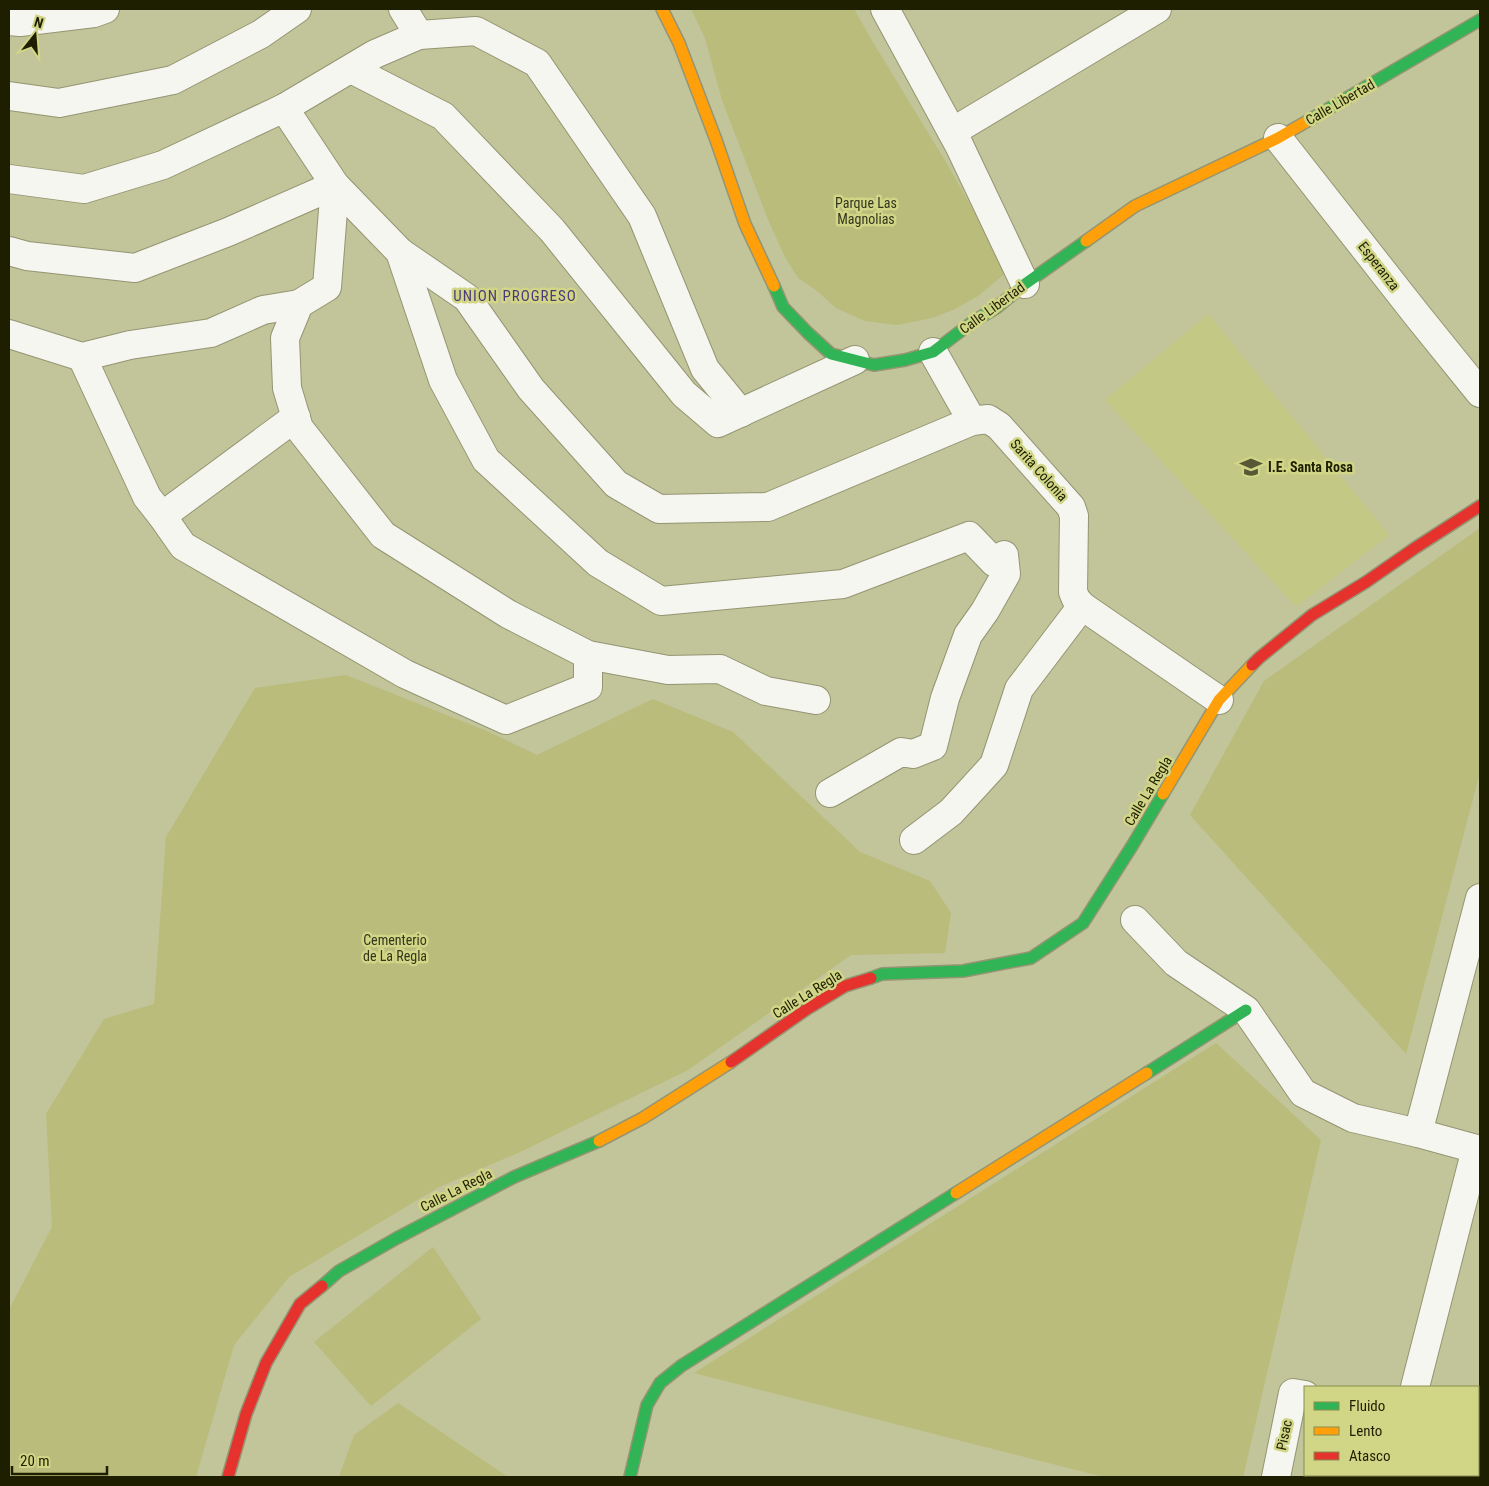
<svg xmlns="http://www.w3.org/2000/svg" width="1489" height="1486" viewBox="0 0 1489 1486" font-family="'Roboto Condensed',sans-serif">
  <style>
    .built { fill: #c4c885 }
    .green { fill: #b9bc7a }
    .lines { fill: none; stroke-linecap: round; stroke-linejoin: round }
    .street-casing { stroke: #949573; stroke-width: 30 }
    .fast-casing { stroke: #949573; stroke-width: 14 }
    .slow-casing { stroke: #949573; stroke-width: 14 }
    .jam-casing { stroke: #949573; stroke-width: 14 }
    .street { stroke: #f6f6f0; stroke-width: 28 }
    .fast { stroke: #30b455; stroke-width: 11 }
    .slow { stroke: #ff9f0a; stroke-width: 11 }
    .jam { stroke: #e5322d; stroke-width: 11 }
    .labels { text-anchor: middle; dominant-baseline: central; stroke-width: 5; stroke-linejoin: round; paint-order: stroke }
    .street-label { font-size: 14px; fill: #1e1f00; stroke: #d1d687 }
    .park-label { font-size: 14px; fill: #33351d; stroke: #d1d687 }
    .poi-label { font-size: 14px; font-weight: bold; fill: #1e1f00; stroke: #d1d687; text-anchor: start }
    .neighbourhood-label { font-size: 15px; letter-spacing: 1px; fill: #4a3c79; stroke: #d1d687 }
  </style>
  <rect width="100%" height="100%" fill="#c2c499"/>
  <path class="built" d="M1208 314 1389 535 1296 607 1105 400Z"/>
  <g class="green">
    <path d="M691 9H854L874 44 944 159 1008 271 978 296 955 309 932 318 897 325 865 321 836 308 816 290 798 278 785 257 769 222 722 100 705 38Z"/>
    <path d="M1480 528V772L1406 1054 1190 815 1264 681Z"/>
    <path d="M346 675 489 732 537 755 653 699 733 732 860 852 930 881 951 913 945 953 851 955 688 1070 520 1152 439 1187 289 1277 234 1345 196 1477H9V1310L52 1227 46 1114 104 1019 154 1004 166 837 255 688Z"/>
    <path d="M1216 1043 1321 1140 1243 1477H1104L694 1373Z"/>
    <path d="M433 1247 481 1319 371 1406 314 1342Z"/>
    <path d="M398 1403 508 1477H339L354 1435Z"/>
  </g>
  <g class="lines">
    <g class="street-casing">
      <g id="street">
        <path d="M885 9 959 145 1025 284"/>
        <path d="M9 21 20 22 94 13 105 9"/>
        <path d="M419 35 476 31 537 63 642 216 705 369 741 413"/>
        <path d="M351 69 443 116 552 230 684 394 718 423 855 360"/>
        <path d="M9 96 59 103 173 80 261 34 297 9"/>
        <path d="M284 108 335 185 327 287 299 304 285 338 287 388 299 428 383 535 508 614 588 655 668 670 720 669 766 691 816 700"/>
        <path d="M952 132 1157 9"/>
        <path d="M1278 138 1417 315 1480 393"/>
        <path d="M9 179 84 189 163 165 284 108 375 54 419 35 403 9"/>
        <path d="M9 251 27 256 135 268 228 232 335 185 400 252 443 380 486 460 598 563 661 601 843 584 969 536 994 562 1004 555 1006 574 985 611 968 635 945 698 933 746 913 754 901 752 830 793"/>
        <path d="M400 252 467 298 531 389 616 484 659 509 768 507 972 421"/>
        <path d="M9 334 82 357 130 345 211 333 263 310 299 304"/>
        <path d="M933 352 972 421 988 419 999 426 1071 507 1074 516 1073 592 1076 599 1082 606 1219 700"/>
        <path d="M82 357 147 497 162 516 183 546 405 674 506 720 588 687V655"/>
        <path d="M162 516 296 417"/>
        <path d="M914 840 951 812 994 765 1019 689 1082 606"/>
        <path d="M1135 920 1176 963 1246 1010 1303 1093 1353 1118 1418 1133 1480 1150"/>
        <path d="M1418 1133 1480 898"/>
        <path d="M1415 1387 1476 1149"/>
        <path d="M1478 1433H1480"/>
        <path d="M1276 1477 1293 1393 1305 1395"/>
      </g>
    </g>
    <g class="fast-casing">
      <g id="fast">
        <path d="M1311 119 1480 20"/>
        <path d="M774 286 783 307 808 333 831 354 874 365 905 360 933 352 974 321 996 308 1025 284 1086 241"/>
        <path d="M871 978 882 974 963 971 1031 958 1083 923 1132 846 1163 794"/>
        <path d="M1147 1073 1246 1010"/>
        <path d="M322 1286 339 1271 397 1238 514 1177 599 1141"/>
        <path d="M630 1477 647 1405 660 1383 681 1366 956 1193"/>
      </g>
    </g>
    <g class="slow-casing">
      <g id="slow">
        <path d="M662 9 679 43 716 140 745 224 774 286"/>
        <path d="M1086 241 1135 206 1278 138 1311 119"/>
        <path d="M1163 794 1219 700 1252 665"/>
        <path d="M599 1141 643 1118 731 1062"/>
        <path d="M956 1193 1147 1073"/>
      </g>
    </g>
    <g class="jam-casing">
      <g id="jam">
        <path d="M1252 665 1259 658 1312 615 1366 582 1415 548 1480 506"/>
        <path d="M731 1062 807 1009 845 986 871 978"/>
        <path d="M228 1477 246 1414 266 1363 300 1304 322 1286"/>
      </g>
    </g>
    <use href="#street" class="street"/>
    <use href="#fast" class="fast"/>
    <use href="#slow" class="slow"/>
    <use href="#jam" class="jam"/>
  </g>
  <defs>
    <g id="school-bare" transform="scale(1.725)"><path d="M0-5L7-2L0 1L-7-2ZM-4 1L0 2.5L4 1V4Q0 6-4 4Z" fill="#575936" stroke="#d1d687" stroke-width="2.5" paint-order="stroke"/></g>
  </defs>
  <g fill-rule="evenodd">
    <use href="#school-bare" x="1251" y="467"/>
  </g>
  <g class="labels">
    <g class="street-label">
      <text transform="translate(1340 102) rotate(-30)">Calle Libertad</text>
      <text transform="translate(1379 266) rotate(52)">Esperanza</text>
      <text transform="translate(992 308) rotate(-36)">Calle Libertad</text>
      <text transform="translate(1039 470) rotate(48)">Sarita Colonia</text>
      <text transform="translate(1148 791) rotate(-59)">Calle La Regla</text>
      <text transform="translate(807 994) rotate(-32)">Calle La Regla</text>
      <text transform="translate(456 1190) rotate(-27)">Calle La Regla</text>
      <text transform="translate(1284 1435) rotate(-78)">Pisac</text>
    </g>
    <g class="park-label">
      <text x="866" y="203">Parque Las<tspan x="866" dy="16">Magnolias</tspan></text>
      <text x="395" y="940">Cementerio<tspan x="395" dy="16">de La Regla</tspan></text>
    </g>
    <g class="poi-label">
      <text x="1268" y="467">I.E. Santa Rosa</text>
    </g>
    <g class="neighbourhood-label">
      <text x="515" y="296">UNION PROGRESO</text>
    </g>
  </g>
  <rect width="1489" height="1486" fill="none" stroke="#1e1f00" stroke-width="20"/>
  <rect x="1304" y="1386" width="175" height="90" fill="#d1d687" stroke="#898d51"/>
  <rect x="1314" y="1402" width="25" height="8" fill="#30b455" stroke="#898d51"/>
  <text x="1349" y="1411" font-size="15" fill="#1e1f00">Fluido</text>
  <rect x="1314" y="1427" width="25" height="8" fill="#ff9f0a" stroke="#898d51"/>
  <text x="1349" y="1436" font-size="15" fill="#1e1f00">Lento</text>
  <rect x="1314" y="1452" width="25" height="8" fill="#e5322d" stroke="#898d51"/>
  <text x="1349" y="1461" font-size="15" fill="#1e1f00">Atasco</text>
  <g transform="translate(35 35) rotate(17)" stroke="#d1d687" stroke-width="4" paint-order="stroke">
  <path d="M0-4L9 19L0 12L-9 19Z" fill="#1e1f00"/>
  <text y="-8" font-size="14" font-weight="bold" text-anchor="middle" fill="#1e1f00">N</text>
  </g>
  <path d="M12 1466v8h95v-8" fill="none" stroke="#1e1f00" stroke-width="2.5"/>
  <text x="20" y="1466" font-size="15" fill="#1e1f00" stroke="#d1d687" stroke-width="4" paint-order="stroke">20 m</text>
</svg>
